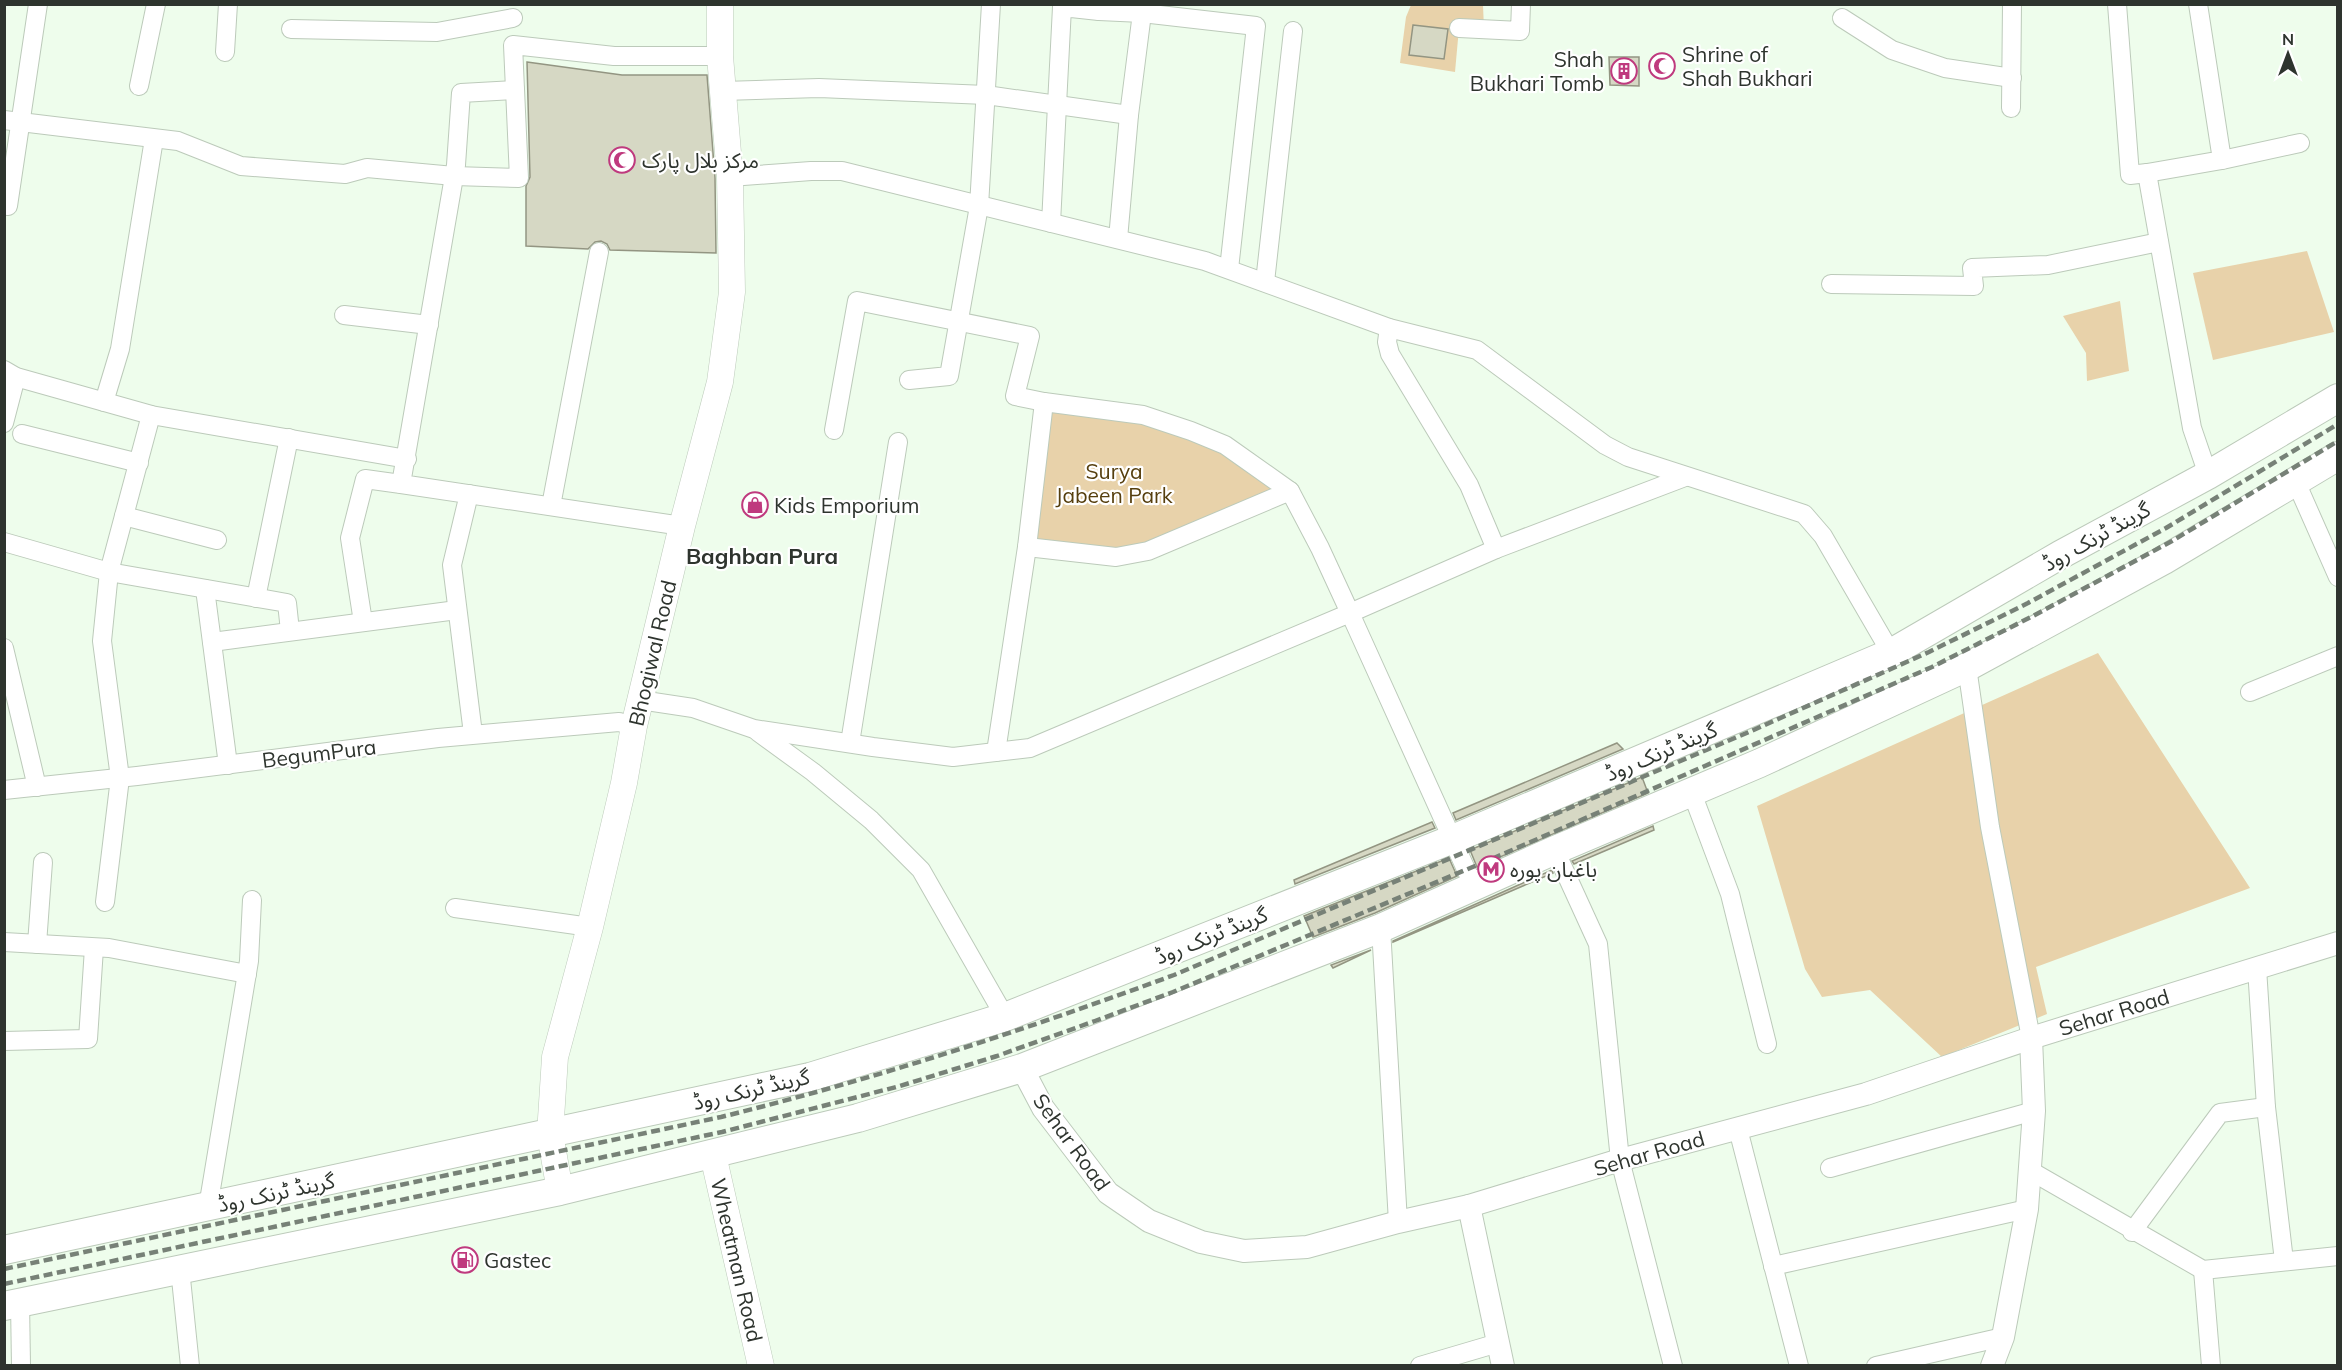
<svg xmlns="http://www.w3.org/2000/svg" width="2342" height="1370" viewBox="0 0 2342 1370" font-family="Mulish,'Noto Sans Arabic',sans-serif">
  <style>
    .green { fill: #e8d2aa }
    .building { fill: #d6d8c4; stroke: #939582; stroke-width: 1.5 }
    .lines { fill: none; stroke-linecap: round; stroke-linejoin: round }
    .minor-casing { stroke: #bccaba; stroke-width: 20 }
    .tertiary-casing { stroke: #bccaba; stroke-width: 24 }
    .secondary-casing { stroke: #bccaba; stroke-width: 27 }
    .primary-casing { stroke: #bccaba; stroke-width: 30 }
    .minor { stroke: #fff; stroke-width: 18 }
    .tertiary { stroke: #fff; stroke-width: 22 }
    .secondary { stroke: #fff; stroke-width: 26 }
    .primary { stroke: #fff; stroke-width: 28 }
    .rail { stroke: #778177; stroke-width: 4.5; stroke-dasharray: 9 4.5; stroke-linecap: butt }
    .labels { text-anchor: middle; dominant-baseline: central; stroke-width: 4.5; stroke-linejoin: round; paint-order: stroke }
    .poi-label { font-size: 21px; fill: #2e342e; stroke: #fff; text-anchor: start }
    .park-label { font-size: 21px; fill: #563f0e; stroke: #fff }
    .street-label { font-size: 21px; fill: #2e342e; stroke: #fff }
    .neighbourhood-label { font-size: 22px; font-weight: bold; fill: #2e342e; stroke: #fff }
  </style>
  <rect width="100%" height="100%" fill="#eefdec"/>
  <g class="green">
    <path d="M1411 5H1483L1484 29 1459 28 1455 72 1400 63 1406 17Z"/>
    <path d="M2307 251 2334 332 2213 360 2193 273Z"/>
    <path d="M2120 301 2129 371 2087 381 2086 353 2063 316Z"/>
    <path d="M1044 402 1191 431 1290 491 1148 551 1027 547Z"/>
    <path d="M2098 653 2250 888 2036 967 2047 1014 1942 1057 1870 990 1822 997 1805 969 1757 806Z"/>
  </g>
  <g class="building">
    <path d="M1413 25 1448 29 1444 59 1409 55Z"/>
    <path d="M1609 57H1639V86L1610 85Z"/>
    <path d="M527 62 622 75H707L715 178 716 253 610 250 607 244 601 241 595 242 588 249 526 246V186L530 177Z"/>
    <path d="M1617 743 1623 749 1456 820 1453 813Z"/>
    <path d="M1642 777 1648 793 1477 867 1470 850Z"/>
    <path d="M1432 822 1435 828 1295 884 1294 880Z"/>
    <path d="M1653 826 1654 830 1574 864 1572 861Z"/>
    <path d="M1449 858 1457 876 1375 913 1313 937 1304 916Z"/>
    <path d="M1552 870 1553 873 1393 942V941Z"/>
    <path d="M1371 950 1333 968 1331 965Z"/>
  </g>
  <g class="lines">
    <g class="minor-casing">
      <g id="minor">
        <path d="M2117 4 2130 175 2147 173 2192 428 2208 475"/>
        <path d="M1099 11 1142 13 1256 26 1229 269"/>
        <path d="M1842 18 1892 50 1945 68 2012 78"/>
        <path d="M1459 28 1520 31 1521 4"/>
        <path d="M291 29 437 32 513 18"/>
        <path d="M225 52 228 4"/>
        <path d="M139 86 156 4"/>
        <path d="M515 90 461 93 456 165 401 484 682 526"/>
        <path d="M723 91 819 88 986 95 1129 115"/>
        <path d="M2011 108 2012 4"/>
        <path d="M4 120 178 141 241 166 345 174 367 168 454 176 519 178 513 45 614 56H720"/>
        <path d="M2222 160 2300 143"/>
        <path d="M2147 173 2222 160 2198 4"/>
        <path d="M730 177 811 171H842L1205 261 1389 328 1477 350 1605 445 1628 457 1804 514 1823 536 1891 653"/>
        <path d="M8 206 38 4"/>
        <path d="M1051 223 1062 7 1099 11 1100 4"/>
        <path d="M1118 239 1129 115 1142 13"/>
        <path d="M1265 282 1293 31"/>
        <path d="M1831 284 1974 286 1972 268 2048 265 2159 242"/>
        <path d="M344 315 429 325"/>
        <path d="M1389 328 1387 342 1390 354 1469 485 1496 549"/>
        <path d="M4 370 16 377 151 415 407 459"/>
        <path d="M909 380 949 376 979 206 991 4"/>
        <path d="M104 402 120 349 154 139"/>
        <path d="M4 423 16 377"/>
        <path d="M834 430 857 301 1030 336 1015 396 1044 402"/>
        <path d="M22 434 139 463"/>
        <path d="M2296 482 2338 577"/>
        <path d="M469 494 452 565 473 734"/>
        <path d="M551 506 599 252"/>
        <path d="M124 516 217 540"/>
        <path d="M4 542 109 572 287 603 290 631"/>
        <path d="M1027 547 1116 557 1148 551 1290 491 1320 548 1350 613 1496 549 1685 477"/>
        <path d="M205 589 228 765"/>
        <path d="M256 598 289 438"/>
        <path d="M363 622 350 538 365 479 401 484"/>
        <path d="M212 642 457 610"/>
        <path d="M4 648 37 787"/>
        <path d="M1967 667 1990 827 2031 1038"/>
        <path d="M2250 692 2338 656"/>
        <path d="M640 700 693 708 754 729 873 747 953 757 1030 748 1350 613 1474 887"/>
        <path d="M758 732 813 772 871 820 921 870 1005 1017"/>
        <path d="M850 743 898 442"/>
        <path d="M996 752 1027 547 1044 402 1143 415 1191 431 1225 445 1290 491"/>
        <path d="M4 790 137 776 438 738 619 722 634 726"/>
        <path d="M1692 793 1730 894 1767 1044"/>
        <path d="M1555 850 1598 944 1620 1160 1673 1366"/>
        <path d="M105 902 120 778 102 641 109 572 151 415"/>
        <path d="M455 908 590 927"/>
        <path d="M1381 928 1398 1222"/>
        <path d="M4 942 109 948 247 974"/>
        <path d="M37 944 43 862"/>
        <path d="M2257 968 2266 1107 2284 1261"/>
        <path d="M4 1041 88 1039 94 948"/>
        <path d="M1738 1129 1799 1366"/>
        <path d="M1830 1168 2034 1111"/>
        <path d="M2029 1170 2203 1270 2338 1256"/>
        <path d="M208 1207 249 961 252 900"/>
        <path d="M2132 1232 2220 1113 2266 1107"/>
        <path d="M1773 1266 2027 1209"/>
        <path d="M180 1269 190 1366"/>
        <path d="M2203 1270 2211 1366"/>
        <path d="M20 1302 21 1366"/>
        <path d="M1420 1366 1498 1343"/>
        <path d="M1876 1366 2003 1337"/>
      </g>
    </g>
    <g class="tertiary-casing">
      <g id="tertiary">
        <path d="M1022 1068 1043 1108 1108 1193 1149 1221 1201 1242 1244 1251 1307 1247 1398 1222 1469 1206 1620 1160 1866 1094 2031 1038 2338 943"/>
        <path d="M1469 1206 1503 1366"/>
        <path d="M1992 1366 2003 1337 2027 1209 2034 1111 2031 1038"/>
      </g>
    </g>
    <g class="secondary-casing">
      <g id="secondary">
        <path d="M713 1155 761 1366"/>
        <path d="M560 1191 550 1134 555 1057 590 927 624 783 634 726 682 526 720 382 732 292 730 177 720 56V4"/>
      </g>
    </g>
    <g class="primary-casing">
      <g id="primary">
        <path d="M4 1250 810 1077 1005 1017 1453 839 1891 653 2060 555 2208 475 2338 398"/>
        <path d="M4 1306 560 1191 858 1118 1022 1068 1381 928 1555 850 1760 763 1967 667 2164 560 2338 456"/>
      </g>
    </g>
    <use href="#minor" class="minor"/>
    <use href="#tertiary" class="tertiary"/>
    <use href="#secondary" class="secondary"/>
    <use href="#primary" class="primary"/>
    <g class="rail">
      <path d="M4 1269 721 1117C875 1079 1025 1030 1174 975L1749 732 1929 652 2028 603 2166 528 2338 424"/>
      <path d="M4 1284 722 1132 900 1086 997 1056 1095 1021 1173 992 1487 861 1932 667 2033 616 2172 541 2338 441"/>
    </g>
  </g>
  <defs>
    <g id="mosque-ring" transform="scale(1.35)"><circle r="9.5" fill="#fff" stroke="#bf3a7e" stroke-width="1.5"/><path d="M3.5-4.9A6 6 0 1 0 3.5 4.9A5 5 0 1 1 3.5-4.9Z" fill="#bf3a7e"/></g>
    <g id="building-ring" transform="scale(1.35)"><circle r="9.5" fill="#fff" stroke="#bf3a7e" stroke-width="1.5"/><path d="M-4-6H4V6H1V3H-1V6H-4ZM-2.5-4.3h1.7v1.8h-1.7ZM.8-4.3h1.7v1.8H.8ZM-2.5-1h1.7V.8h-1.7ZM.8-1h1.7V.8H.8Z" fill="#bf3a7e"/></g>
    <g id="shop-ring" transform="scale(1.35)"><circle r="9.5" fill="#fff" stroke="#bf3a7e" stroke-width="1.5"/><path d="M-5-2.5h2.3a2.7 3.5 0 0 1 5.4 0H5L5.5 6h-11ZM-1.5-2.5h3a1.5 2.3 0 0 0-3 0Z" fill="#bf3a7e"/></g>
    <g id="metro-ring" transform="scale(1.35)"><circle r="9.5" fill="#fff" stroke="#bf3a7e" stroke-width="1.5"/><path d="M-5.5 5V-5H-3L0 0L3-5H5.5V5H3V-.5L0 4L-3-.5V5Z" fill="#bf3a7e"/></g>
    <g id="fuel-ring" transform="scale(1.35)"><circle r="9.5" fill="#fff" stroke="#bf3a7e" stroke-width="1.5"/><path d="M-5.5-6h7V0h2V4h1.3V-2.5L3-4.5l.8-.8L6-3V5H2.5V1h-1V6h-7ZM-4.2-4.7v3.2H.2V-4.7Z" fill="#bf3a7e"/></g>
  </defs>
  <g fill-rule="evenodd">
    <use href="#mosque-ring" x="1662" y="66"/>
    <use href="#building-ring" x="1624" y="71"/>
    <use href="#mosque-ring" x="622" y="160"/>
    <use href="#shop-ring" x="755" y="505"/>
    <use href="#metro-ring" x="1491" y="869"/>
    <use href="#fuel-ring" x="465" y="1260"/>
  </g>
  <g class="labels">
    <g class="poi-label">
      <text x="1682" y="54">Shrine of<tspan x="1682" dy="24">Shah Bukhari</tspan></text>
      <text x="1604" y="59" text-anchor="end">Shah<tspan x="1604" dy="24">Bukhari Tomb</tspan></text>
      <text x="642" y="160">مرکز بلال پارک</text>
      <text x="774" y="505">Kids Emporium</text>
      <text x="1510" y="869">باغبان پورہ</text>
      <text x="484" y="1260">Gastec</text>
    </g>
    <g class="park-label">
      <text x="1114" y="471">Surya<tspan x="1114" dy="24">Jabeen Park</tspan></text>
    </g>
    <g class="street-label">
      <text transform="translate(2096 536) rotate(-29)">گرینڈ ٹرنک روڈ</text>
      <text transform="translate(652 653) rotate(-77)">Bhogiwal Road</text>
      <text transform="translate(1661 751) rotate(-23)">گرینڈ ٹرنک روڈ</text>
      <text transform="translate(319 753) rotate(-7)">BegumPura</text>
      <text transform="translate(1211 935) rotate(-22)">گرینڈ ٹرنک روڈ</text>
      <text transform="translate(2114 1012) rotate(-17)">Sehar Road</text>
      <text transform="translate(751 1089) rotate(-13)">گرینڈ ٹرنک روڈ</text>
      <text transform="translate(1072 1142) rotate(54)">Sehar Road</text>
      <text transform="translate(1649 1153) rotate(-16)">Sehar Road</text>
      <text transform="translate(276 1192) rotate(-12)">گرینڈ ٹرنک روڈ</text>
      <text transform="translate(737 1260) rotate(77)">Wheatman Road</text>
    </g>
    <g class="neighbourhood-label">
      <text x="762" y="556">Baghban Pura</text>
    </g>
  </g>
  <rect width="2342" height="1370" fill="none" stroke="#2e342e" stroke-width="12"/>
  <g transform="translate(2288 54)" stroke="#ffffff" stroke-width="4.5" paint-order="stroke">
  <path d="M0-4.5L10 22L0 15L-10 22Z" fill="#2e342e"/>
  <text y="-9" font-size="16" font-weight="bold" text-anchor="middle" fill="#2e342e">N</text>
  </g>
</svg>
